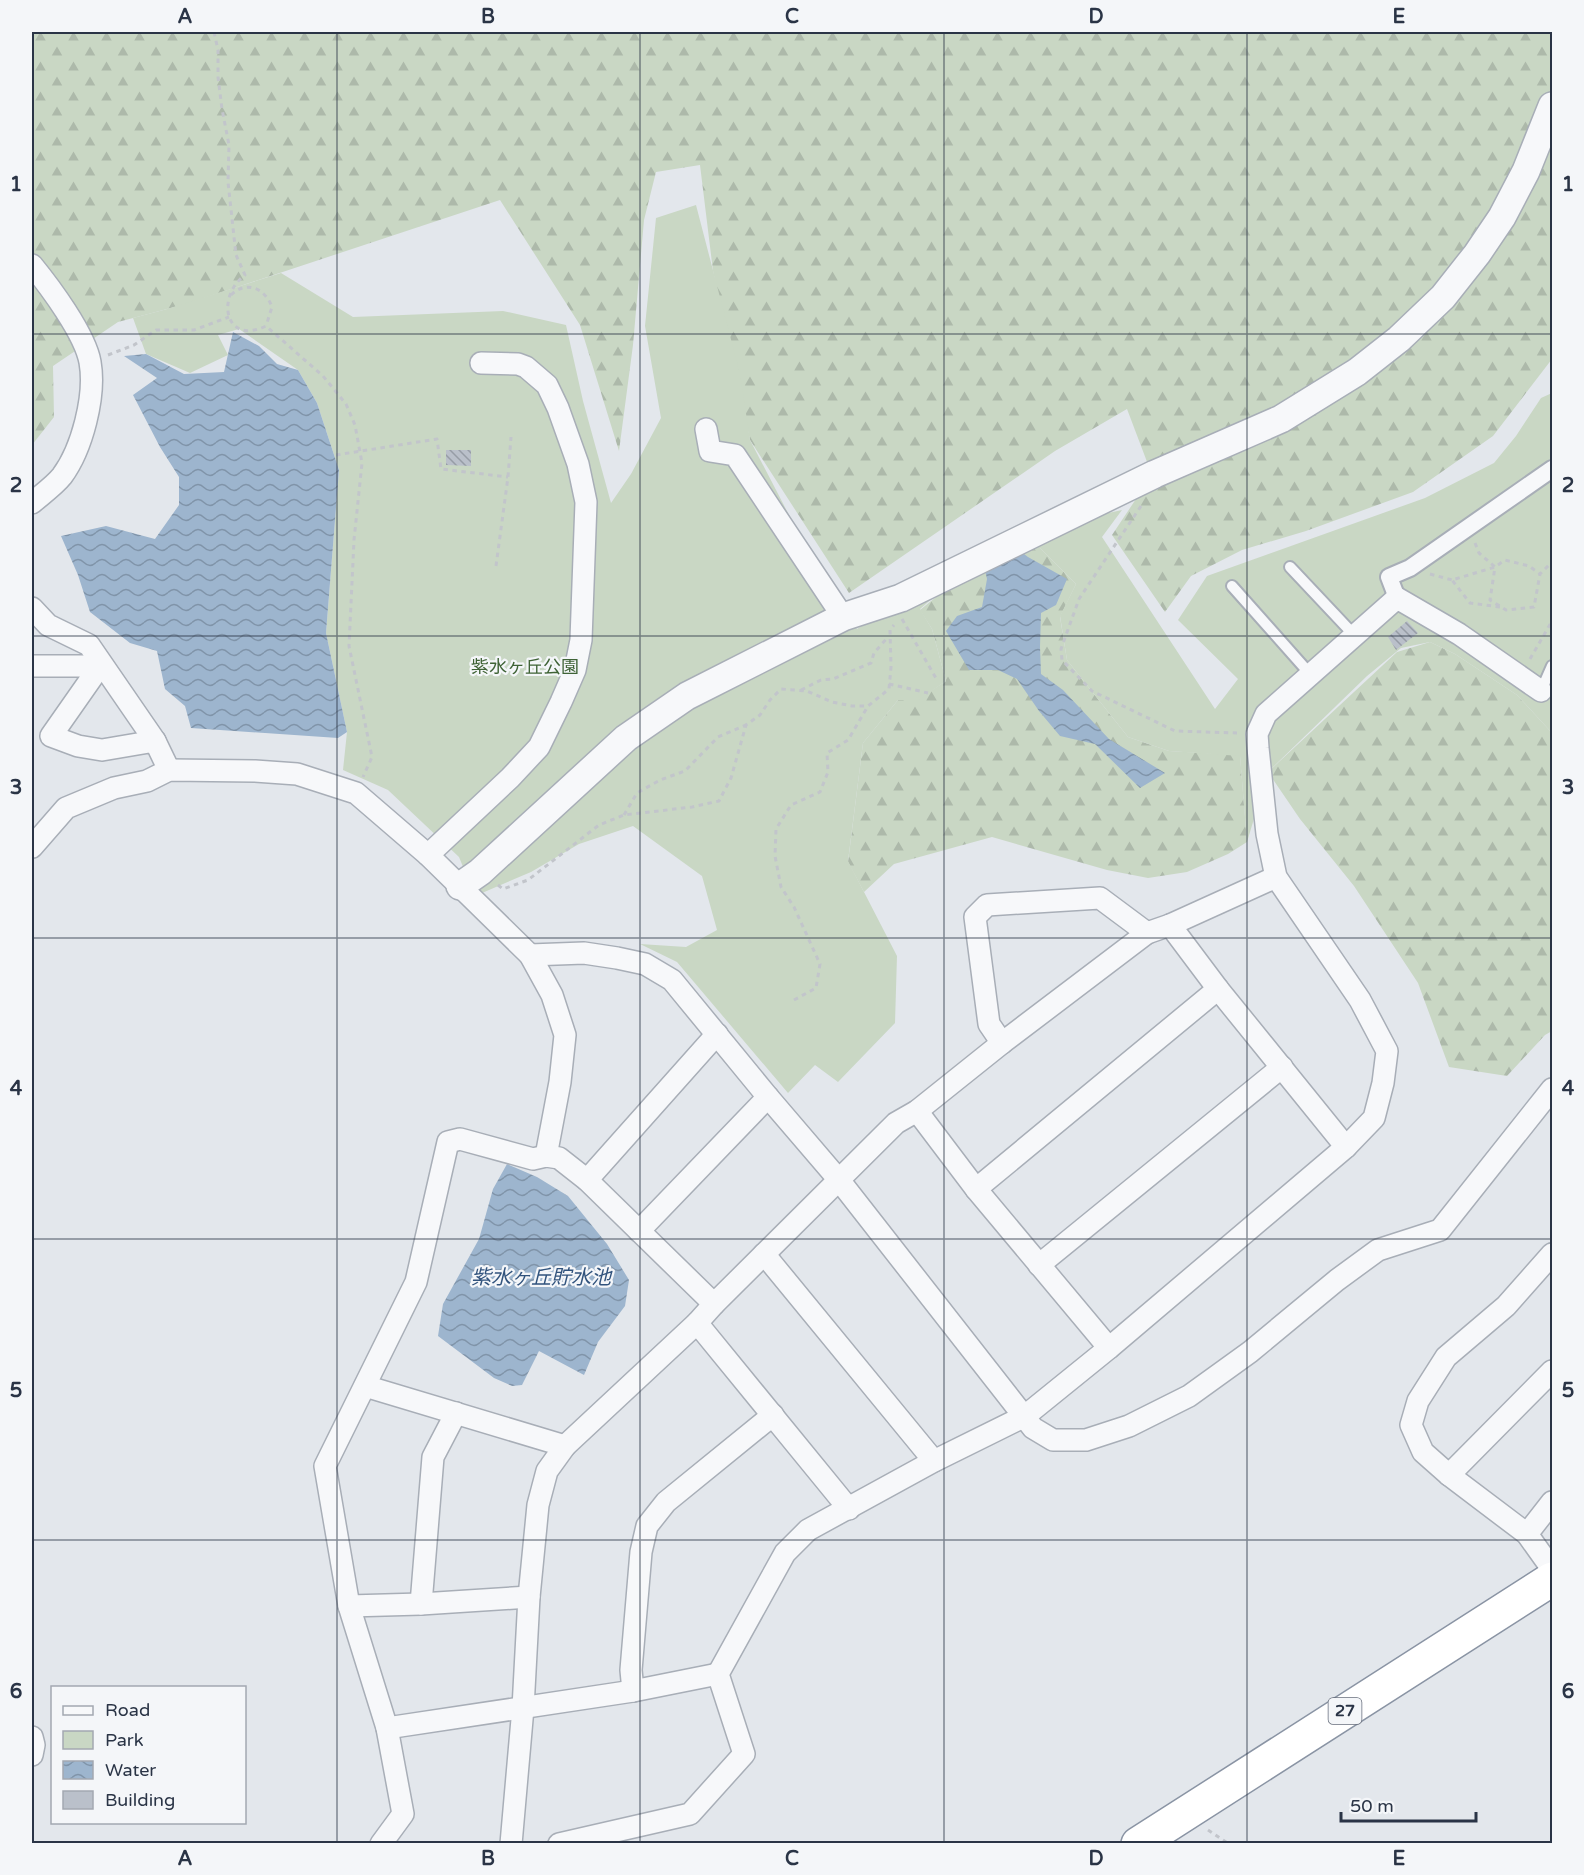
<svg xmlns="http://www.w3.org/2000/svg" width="1584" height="1875" viewBox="0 0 1584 1875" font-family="'Varela Round','Noto Sans JP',sans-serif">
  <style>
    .forest { fill: url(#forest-firs) }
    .green { fill: #c9d7c4 }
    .water { fill: url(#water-waves) }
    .building { fill: url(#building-back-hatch) }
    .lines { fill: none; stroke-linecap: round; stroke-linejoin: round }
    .service-casing { stroke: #a8aeb7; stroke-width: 14 }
    .pedestrian-casing { stroke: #a8aeb7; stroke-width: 20 }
    .minor-casing { stroke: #a8aeb7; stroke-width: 24 }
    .tertiary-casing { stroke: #a8aeb7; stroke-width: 30 }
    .trunk-casing { stroke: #8a94a4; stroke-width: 36 }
    .path { stroke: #c2c5cb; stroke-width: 3; stroke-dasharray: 4.5 4.5; stroke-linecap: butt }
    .service { stroke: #f7f8fa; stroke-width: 10 }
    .pedestrian { stroke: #f7f8fa; stroke-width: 16 }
    .minor { stroke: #f7f8fa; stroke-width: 21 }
    .tertiary { stroke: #f7f8fa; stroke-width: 27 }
    .trunk { stroke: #fff; stroke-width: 33 }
    .grid { fill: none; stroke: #2a3446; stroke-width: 1.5; stroke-opacity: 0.55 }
    .labels { text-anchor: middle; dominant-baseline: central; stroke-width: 4.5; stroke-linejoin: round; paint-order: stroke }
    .shield { fill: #f4f6f9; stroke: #676e7c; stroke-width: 1.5 }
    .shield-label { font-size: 16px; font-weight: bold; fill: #2a3446 }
    .park-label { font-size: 18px; fill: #3f6336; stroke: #f4f6f9 }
    .water-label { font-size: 20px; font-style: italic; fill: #31537d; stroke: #f4f6f9 }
    .neatline { fill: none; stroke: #2a3446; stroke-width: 2 }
    .grid-label { font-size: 20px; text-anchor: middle; font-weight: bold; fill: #2a3446 }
  </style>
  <defs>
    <pattern id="forest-firs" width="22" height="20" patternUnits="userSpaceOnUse" patternTransform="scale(1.5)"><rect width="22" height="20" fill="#c9d7c4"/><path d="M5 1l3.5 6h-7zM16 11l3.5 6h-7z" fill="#adb9aa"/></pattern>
    <pattern id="water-waves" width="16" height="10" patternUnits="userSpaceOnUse" patternTransform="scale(1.5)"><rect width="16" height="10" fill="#9db5ce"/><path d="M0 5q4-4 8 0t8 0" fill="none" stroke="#8094a9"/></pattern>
    <pattern id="building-back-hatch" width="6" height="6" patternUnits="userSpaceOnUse" patternTransform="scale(1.5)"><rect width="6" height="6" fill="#bac0ca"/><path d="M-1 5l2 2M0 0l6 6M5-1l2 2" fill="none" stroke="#979da6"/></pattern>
  </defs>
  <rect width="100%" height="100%" fill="#e3e7ec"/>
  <g class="forest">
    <path d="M32 32H1552V359L1493 436 1413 492 1306 531 1242 550 1191 576 1165 612 1112 535 1152 475 1127 409 1055 451 849 593 750 440 713 271 700 165 656 172 644 220 633 345 619 451 580 325 500 200 186 304 118 322 53 366 54 417 32 445Z"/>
    <path d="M1016 548H1040L1076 584 1060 617 1067 660 1128 737 1169 751 1240 755 1247 842 1228 854 1187 872 1148 878 1107 870 992 837 894 864 864 892 848 862 863 743 898 700 918 699 946 681 932 629 920 610C949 585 983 566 1016 548Z"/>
    <path d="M1430 642 1455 654 1517 695 1552 733V1031L1545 1035 1507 1076 1449 1067 1418 983 1354 886 1300 819 1268 772 1397 652Z"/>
  </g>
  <path class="green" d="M696 205 740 374 750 440 802 540 857 629 877 615 1027 531 1122 510 1102 537 1215 709 1238 679 1178 620 1207 576 1425 498 1494 463 1516 436 1541 398 1552 393V733L1517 695 1455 654 1430 642 1401 648 1367 676 1268 772 1247 842 1240 756 1169 751 1128 737 1067 660 1060 616 1076 584 1040 548H1016L984 565 935 596 920 609 932 629 946 681 918 700H898L863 743 848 861 897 956 895 1023 838 1082 815 1065 788 1093 677 962 640 944 686 947 717 930 702 876 633 826 579 844 531 872 475 896 459 857 388 790 343 770 347 732 326 633 339 470 317 403 298 370 239 329 218 335 228 355 190 373 146 354 133 318 167 309 281 273 353 317 503 311 566 325 583 401 611 503 631 474 661 418 645 326 656 218Z"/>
  <g class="water">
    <path d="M233 332 259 346 277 364 298 370 317 403 339 470 326 633 347 732 338 738 191 728 185 706 165 689 157 651 130 643 90 612 78 575 61 536 106 526 155 539 179 505V477L160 447 133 395 157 378 124 356 146 354 184 374 224 372Z"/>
    <path d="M1016 548 1028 557 1067 579 1056 605 1041 613 1040 647 1041 674 1063 690 1109 739 1165 773 1140 788 1095 744 1060 736 1039 711 1017 679 998 670H969L946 631 957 616 982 607 987 579 984 565Z"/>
    <path d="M507 1164 537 1177 568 1196 607 1244 629 1280 625 1306 598 1342 584 1375 539 1351 522 1385 512 1386 494 1378 438 1336 443 1304 479 1239 493 1189Z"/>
  </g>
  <g class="building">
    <path d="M446 450H471V466L446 465Z"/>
    <path d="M1407 621 1418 633 1396 650 1388 637Z"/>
  </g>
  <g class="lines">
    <g class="service-casing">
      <g id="service">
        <path d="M1290 567 1355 636"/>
        <path d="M1232 586 1311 675"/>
        <path d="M1541 691 1552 666"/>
      </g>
    </g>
    <g class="pedestrian-casing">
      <path id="pedestrian" d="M1397 598 1389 577 1410 568 1552 469"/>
    </g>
    <g class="minor-casing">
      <g id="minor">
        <path d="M32 265C50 287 85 334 90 362 96 396 82 449 62 476 54 486 41 495 32 503"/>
        <path d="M706 429 710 451 735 455 843 617"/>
        <path d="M32 608 48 625 89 645 155 741"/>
        <path d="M32 666H100L51 736 78 746 102 750 155 741 169 770"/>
        <path d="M32 847 66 808 114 788 147 781 169 770 255 771 297 774 356 793 428 855 530 955 552 995 565 1035 560 1082 546 1156"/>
        <path d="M428 855 510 778 539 747 561 702 575 670 581 640 586 502 578 464 558 408 547 385 526 367 518 364 481 363"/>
        <path d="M1170 925 1218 989 1346 1147"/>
        <path d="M530 955 584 953 617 958 645 964 672 980 768 1097 839 1180 1033 1428 1053 1440H1086L1129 1426 1189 1396 1250 1352 1337 1280 1378 1250 1440 1230 1552 1089"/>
        <path d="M1002 1043 989 1024 975 917 987 905 1100 898 1147 933"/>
        <path d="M917 1111 976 1189 1109 1348"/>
        <path d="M587 1180 717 1034"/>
        <path d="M976 1189 1218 989"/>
        <path d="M639 1231 768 1097"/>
        <path d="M764 1254 934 1461"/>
        <path d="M1552 1254 1506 1306 1446 1357 1418 1401 1411 1425 1423 1452 1449 1475 1527 1534 1552 1569"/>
        <path d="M1039 1265 1282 1067"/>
        <path d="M697 1323 849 1509"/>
        <path d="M365 1386 565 1446"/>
        <path d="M1449 1475 1552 1371"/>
        <path d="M1527 1534 1552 1502"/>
        <path d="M421 1604 433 1457 456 1413"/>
        <path d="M349 1606 421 1604 529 1597"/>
        <path d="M633 1691 631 1670 641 1552 647 1526 666 1502 773 1415"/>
        <path d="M387 1728 633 1691 718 1674"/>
        <path d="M32 1737 34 1745 32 1755"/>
        <path d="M381 1844 403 1814 387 1728 349 1606 325 1466 416 1282 448 1142 460 1139 533 1159 546 1156 559 1158 587 1180 714 1304"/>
        <path d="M511 1844 523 1708 529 1597 538 1505 547 1471 565 1446 697 1323 714 1304 896 1123 917 1111 1002 1043 1147 933 1170 925 1276 877"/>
        <path d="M559 1844 690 1814 744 1754 718 1674 785 1553 808 1530 934 1461 1025 1416 1109 1348 1346 1147 1374 1118 1383 1083 1387 1051 1360 1000 1276 877 1267 834 1258 748 1257 734 1266 714 1397 598 1459 634 1541 691"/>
      </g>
    </g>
    <g class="tertiary-casing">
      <path id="tertiary" d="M460 886 480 872 626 738 687 696 843 617 901 598 1155 474 1281 419 1357 372 1399 339 1443 297 1477 254 1502 217 1526 171 1552 106"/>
    </g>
    <g class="trunk-casing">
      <path id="trunk" d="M1138 1844 1552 1579"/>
    </g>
    <g class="path">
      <path d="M214 32 218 50V77L222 109 229 145 228 182 236 255 245 275C216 296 224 346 266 326L323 376 346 404 355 425 362 463 354 540 349 646 372 757 363 777"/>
      <path d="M231 295C246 280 265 288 272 307L266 326"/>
      <path d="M108 355 134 345 156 330H194L229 317"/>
      <path d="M336 455 437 439 441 469 508 477"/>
      <path d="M1141 506 1079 599 1061 649 1062 660 1092 691 1175 731 1237 733"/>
      <path d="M1475 543 1479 553 1495 567 1490 600 1506 610 1534 607 1540 574 1552 562"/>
      <path d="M496 566 508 477 511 437"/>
      <path d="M1430 574 1452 580"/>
      <path d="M1500 607 1470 603 1452 580 1495 567 1505 560 1529 566 1540 574"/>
      <path d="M902 619 937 680"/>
      <path d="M1530 659 1552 621"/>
      <path d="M889 684 928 693"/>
      <path d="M801 690 821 680 833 679 871 663 874 653 888 637"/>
      <path d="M624 815 637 793 660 780 685 771 718 737 746 725"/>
      <path d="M498 885 503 889 528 880 599 825 624 815 692 807 719 801 731 778 746 725 760 715 770 700 781 689 807 691 832 702 852 706H868L889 689 891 667 890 630 894 625"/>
      <path d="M794 1000 816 988 820 964 794 907 781 887 775 856 776 829 791 805 820 792 828 772 827 753 848 740 868 706"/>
      <path d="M1208 1830 1229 1844"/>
    </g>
    <use href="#service" class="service"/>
    <use href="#pedestrian" class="pedestrian"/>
    <use href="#minor" class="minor"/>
    <use href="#tertiary" class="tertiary"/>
    <use href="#trunk" class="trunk"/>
  </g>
  <path class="grid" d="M337 32V1844M640 32V1844M944 32V1844M1247 32V1844M32 334H1552M32 636H1552M32 938H1552M32 1239H1552M32 1540H1552"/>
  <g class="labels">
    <rect class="shield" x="1328.5" y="1698" width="33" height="26" rx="4.5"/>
    <g class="shield-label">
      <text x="1345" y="1711">27</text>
    </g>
    <g class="park-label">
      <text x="525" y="667">紫水ヶ丘公園</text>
    </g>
    <g class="water-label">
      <text x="541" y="1278">紫水ヶ丘貯水池</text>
    </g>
  </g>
  <rect width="1584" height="1875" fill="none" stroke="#f4f6f9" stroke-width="66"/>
  <rect x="51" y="1686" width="195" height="138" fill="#f4f6f9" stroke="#a3a8b1" stroke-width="1.5"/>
  <rect x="63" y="1706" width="30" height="9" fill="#f7f8fa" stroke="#a3a8b1" stroke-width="1.5"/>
  <text x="105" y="1716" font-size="18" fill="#2a3446">Road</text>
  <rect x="63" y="1731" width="30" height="18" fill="#c9d7c4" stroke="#a3a8b1" stroke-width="1.5"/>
  <text x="105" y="1746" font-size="18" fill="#2a3446">Park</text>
  <rect x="63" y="1761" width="30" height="18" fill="url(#water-waves)" stroke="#a3a8b1" stroke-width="1.5"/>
  <text x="105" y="1776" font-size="18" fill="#2a3446">Water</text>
  <rect x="63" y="1791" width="30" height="18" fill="#bac0ca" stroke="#a3a8b1" stroke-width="1.5"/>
  <text x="105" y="1806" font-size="18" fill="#2a3446">Building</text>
  <path d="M1341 1812v9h135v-9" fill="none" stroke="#2a3446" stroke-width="3"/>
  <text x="1350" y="1812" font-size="18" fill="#2a3446" stroke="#f4f6f9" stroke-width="4.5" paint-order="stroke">50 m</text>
  <rect x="33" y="33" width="1518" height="1809" class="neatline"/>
  <g class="grid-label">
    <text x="185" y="23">A</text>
    <text x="488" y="23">B</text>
    <text x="792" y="23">C</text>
    <text x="1096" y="23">D</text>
    <text x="1399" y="23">E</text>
    <text x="16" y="191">1</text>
    <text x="1568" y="191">1</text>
    <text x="16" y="492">2</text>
    <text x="1568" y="492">2</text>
    <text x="16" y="794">3</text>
    <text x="1568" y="794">3</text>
    <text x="16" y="1095">4</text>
    <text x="1568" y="1095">4</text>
    <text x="16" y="1397">5</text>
    <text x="1568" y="1397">5</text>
    <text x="16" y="1698">6</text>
    <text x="1568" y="1698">6</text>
    <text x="185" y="1865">A</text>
    <text x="488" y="1865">B</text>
    <text x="792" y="1865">C</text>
    <text x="1096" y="1865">D</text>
    <text x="1399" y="1865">E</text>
  </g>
</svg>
